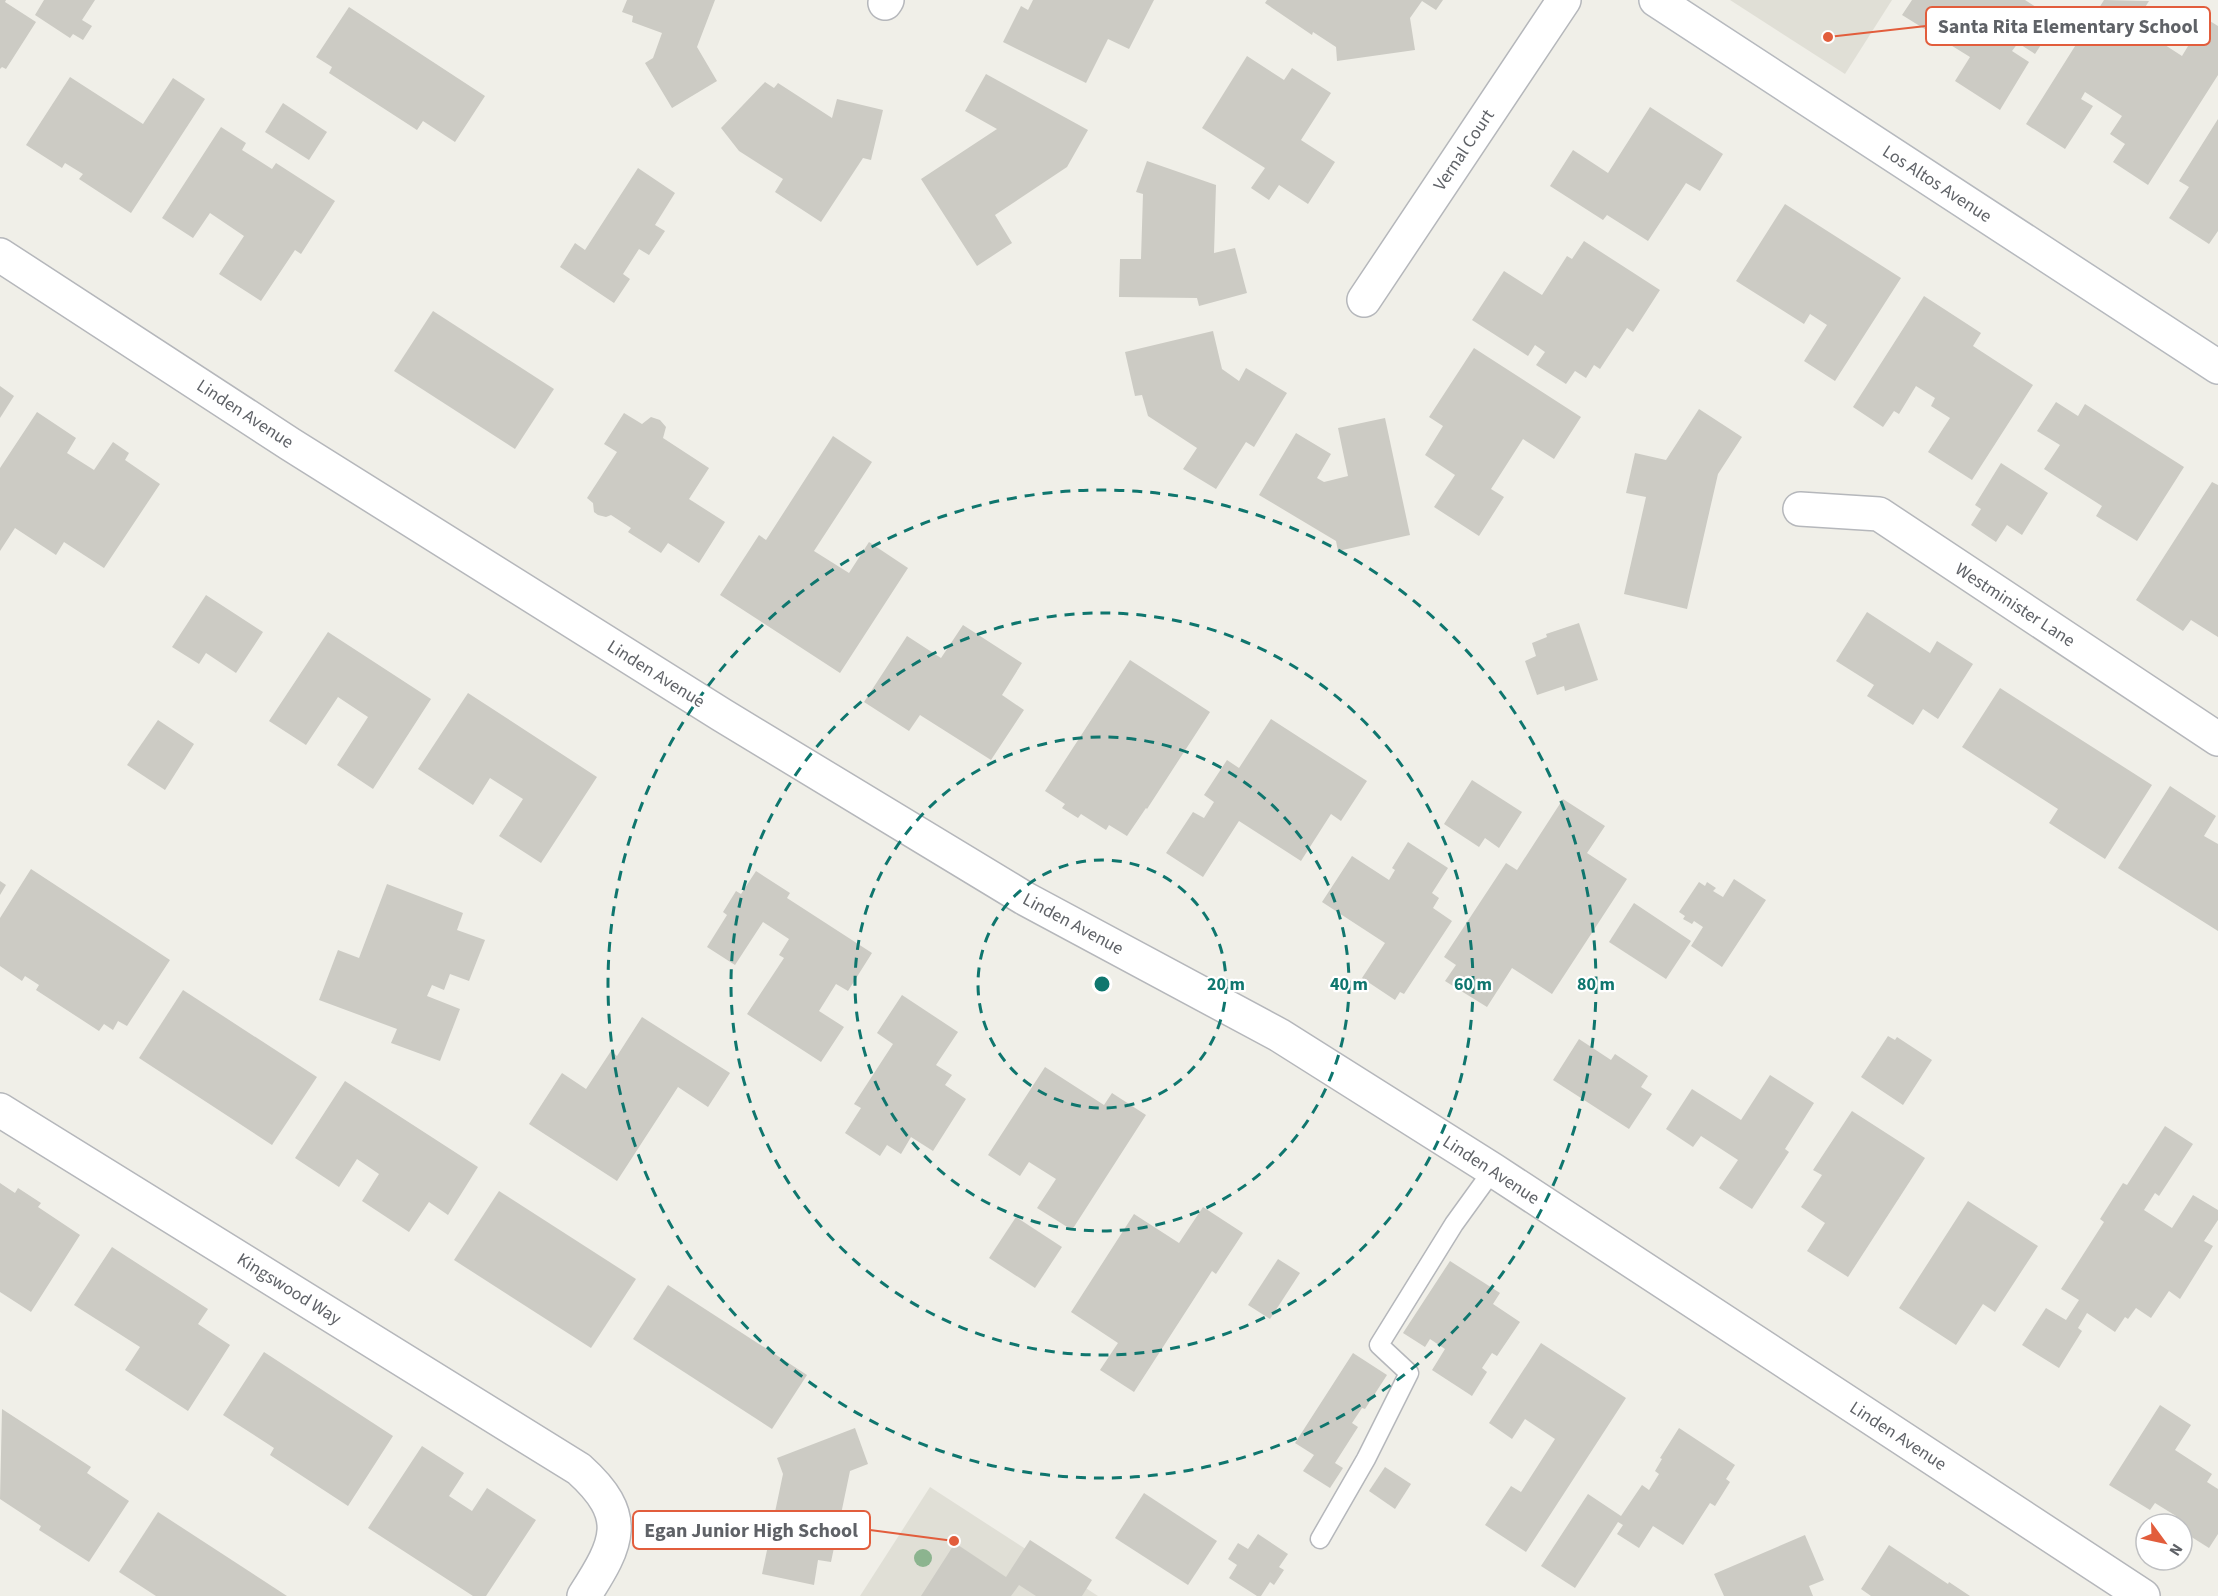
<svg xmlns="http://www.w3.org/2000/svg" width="2218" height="1596" viewBox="0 0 2218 1596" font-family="'Source Sans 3',sans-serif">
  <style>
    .education { fill: #e0dfd6 }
    .building { fill: #cccbc4 }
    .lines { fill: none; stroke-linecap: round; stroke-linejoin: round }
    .lane-casing { stroke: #b5b7bb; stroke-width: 21 }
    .street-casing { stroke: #b5b7bb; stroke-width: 36 }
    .secondary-casing { stroke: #b6b9be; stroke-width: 36 }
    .lane { stroke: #fff; stroke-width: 18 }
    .street { stroke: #fff; stroke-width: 33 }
    .secondary { stroke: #fff; stroke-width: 33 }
    .tree { fill: #8cb48f }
    .ring { fill: none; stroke: #0f766e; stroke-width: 3; stroke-dasharray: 10 8 }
    .labels { text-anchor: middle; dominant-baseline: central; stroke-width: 4.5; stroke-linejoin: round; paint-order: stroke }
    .street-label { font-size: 18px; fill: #5f6267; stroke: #fff }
    .centre { fill: #0f766e; stroke: #fff; stroke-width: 3 }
    .ring-label { font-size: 18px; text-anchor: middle; font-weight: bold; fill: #0f766e; stroke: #fff; stroke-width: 4.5; stroke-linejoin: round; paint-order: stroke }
    .leader { fill: none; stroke: #e25d3c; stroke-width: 2 }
    .callout-dot { fill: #e25d3c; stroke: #fff; stroke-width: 2 }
    .callout { fill: #fff; stroke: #e25d3c; stroke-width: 2 }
    .callout-label { font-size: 20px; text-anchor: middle; font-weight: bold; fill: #5f6267 }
  </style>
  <rect width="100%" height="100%" fill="#f0efe8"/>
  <g class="education">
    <path d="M1730 0H1892L1845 74Z"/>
    <path d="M930 1487 1098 1596H860Z"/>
  </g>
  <g class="building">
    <path d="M0 0H6L5 2 36 22 6 69 2 67 0 69Z"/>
    <path d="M44 0H95L82 20 92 26 83 40 73 34 70 38 35 15Z"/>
    <path d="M627 0H715L697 47 717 81 672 108 645 63 653 58 662 33 632 22 633 16 622 12Z"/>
    <path d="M1033 0H1154L1129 49 1108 39 1086 83 1003 42 1021 6 1028 10Z"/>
    <path d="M1267 0H1443L1436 10 1422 1 1410 18 1415 50 1337 61 1336 47 1313 32 1312 35 1265 3Z"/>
    <path d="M1912 0H2025L2057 20 2035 54 2018 43 2012 51 2029 62 2000 110 1955 81 1970 57 1902 15Z"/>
    <path d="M2104 0 2149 1 2134 25 2182 56 2205 18 2218 26V75L2148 185 2113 162 2125 144 2110 134 2122 116 2085 92 2081 99 2093 106 2065 149 2026 124Z"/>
    <path d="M349 7 485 96 455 142 423 121 417 130 329 73 332 67 316 57Z"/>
    <path d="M1247 56 1284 80 1292 68 1331 93 1301 140 1335 162 1308 204 1279 185 1269 200 1251 188 1265 168 1202 128Z"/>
    <path d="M986 74 1088 130 1067 167 995 215 1012 243 977 266 921 179 997 129 965 111Z"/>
    <path d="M70 77 143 124 173 78 205 99 131 213 79 179 83 174 65 163 62 168 26 145Z"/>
    <path d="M765 82 774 88 778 83 832 118 837 99 883 110 871 160 863 158 821 222 775 192 783 179 739 151 721 128Z"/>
    <path d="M283 103 327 132 309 160 265 132Z"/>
    <path d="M1650 107 1723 154 1700 191 1686 183 1648 241 1607 215 1603 220 1550 186 1573 150 1608 173Z"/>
    <path d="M2218 119V231L2209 244 2169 218 2189 187 2179 181Z"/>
    <path d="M221 127 246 143 242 150 272 169 276 163 335 201 301 254 295 250 261 301 219 274 244 236 210 213 193 238 162 218Z"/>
    <path d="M1147 161 1216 185 1214 253 1235 248 1247 293 1199 306 1197 298 1119 297 1120 259H1141L1143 194 1136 192Z"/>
    <path d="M638 168 675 193 655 225 665 231 649 255 639 249 623 274 630 279 614 303 560 267 575 243 585 250Z"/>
    <path d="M1785 204 1901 278 1835 381 1804 361 1827 325 1810 314 1804 324 1736 281Z"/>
    <path d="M1584 241 1660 290 1633 332 1627 328 1600 369 1594 365 1586 378 1575 371 1566 384 1536 365 1545 352 1535 345 1528 356 1472 320 1504 271 1542 295 1567 256 1572 259Z"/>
    <path d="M1924 296 1981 333 1973 346 2033 385 1972 480 1928 452 1950 418 1931 406 1935 398 1916 386 1899 414 1894 411 1883 427 1853 407Z"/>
    <path d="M433 311 554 389 515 449 394 371Z"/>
    <path d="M1213 331 1222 369 1239 381 1246 368 1287 393 1254 447 1246 442 1216 489 1183 469 1197 448 1148 416 1142 395 1135 396 1125 352Z"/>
    <path d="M1474 348 1581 417 1554 459 1523 439 1491 489 1504 497 1479 536 1434 507 1455 475 1425 455 1443 426 1429 417Z"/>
    <path d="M0 386 14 396 0 418Z"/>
    <path d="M2056 402 2078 416 2085 404 2184 467 2137 541 2096 516 2102 506 2044 469 2060 445 2037 431Z"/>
    <path d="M1699 409 1742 437 1718 474 1687 609 1624 594 1646 497 1626 493 1635 453 1666 460Z"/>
    <path d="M37 412 76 438 67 453 94 470 113 442 129 453 125 460 160 484 104 568 64 542 56 555 15 528 0 551V468Z"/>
    <path d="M624 413 642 424 651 417 660 420 666 427 663 438 709 468 689 499 725 522 699 563 668 543 661 553 628 532 631 528 611 515 606 517 598 515 594 512 593 503 587 498 617 452 604 444Z"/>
    <path d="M1385 418 1410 535 1338 551 1336 541 1259 495 1296 433 1331 454 1317 478 1324 482 1348 476 1338 428Z"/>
    <path d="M833 436 872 462 814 551 849 573 869 542 908 568 840 673 720 595 759 535 766 540Z"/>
    <path d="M2001 463 2048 493 2022 535 2007 525 1996 542 1971 525 1981 509 1975 505Z"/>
    <path d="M2212 482 2218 485V637L2191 620 2183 631 2136 600Z"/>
    <path d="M206 595 263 632 236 673 206 653 199 664 172 647Z"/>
    <path d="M1867 612 1930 653 1937 641 1973 664 1938 719 1923 709 1913 725 1867 696 1874 685 1836 661Z"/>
    <path d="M1579 623 1598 680 1565 691 1564 686 1537 695 1525 661 1536 656 1532 643 1547 637 1546 634Z"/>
    <path d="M963 625 1022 663 1002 695 1024 710 991 760 920 715 909 731 864 702 907 636 941 658Z"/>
    <path d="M328 632 431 699 373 789 337 765 368 717 338 697 306 745 269 721Z"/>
    <path d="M1130 660 1210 712 1147 809 1146 808 1127 836 1109 825 1106 830 1081 814 1078 818 1062 808 1065 804 1045 791Z"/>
    <path d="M2000 688 2152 785 2105 859 2049 823 2058 809 1962 747Z"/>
    <path d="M468 693 597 777 541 863 499 836 523 799 490 778 473 805 418 769Z"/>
    <path d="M1271 719 1367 781 1341 821 1331 814 1301 861 1239 821 1203 877 1166 853 1193 812 1204 818 1214 802 1204 795 1227 760 1239 768Z"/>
    <path d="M158 720 194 744 165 790 127 765Z"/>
    <path d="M1472 780 1522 812 1499 848 1485 838 1479 847 1444 824Z"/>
    <path d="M2170 786 2216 816 2204 836 2218 844V931L2118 868Z"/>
    <path d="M1563 799 1605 826 1587 853 1627 879 1552 994 1512 968 1487 1007 1445 981 1456 965 1444 957 1506 863 1517 870Z"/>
    <path d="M1408 842 1448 868 1432 893 1439 898 1433 908 1452 921 1404 994 1400 992 1395 1000 1362 978 1385 943 1322 902 1352 856 1389 880 1395 870 1392 868Z"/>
    <path d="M31 869 170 960 127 1026 118 1021 113 1030 104 1024 99 1031 36 990 39 985 25 976 22 981 0 966V918Z"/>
    <path d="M756 871 790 893 787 898 872 953 848 991 836 984 819 1011 844 1027 821 1062 747 1014 784 958 779 955 789 939 763 922 735 965 707 947 727 915 723 912 736 891 741 894Z"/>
    <path d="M1734 879 1766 900 1722 967 1691 946 1703 927 1694 921 1692 924 1683 919 1685 916 1679 912 1699 882 1705 886 1707 882 1716 888 1713 891 1723 897Z"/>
    <path d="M0 881 6 885 0 895Z"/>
    <path d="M387 884 463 913 457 930 485 940 469 981 450 974 444 990 432 985 427 996 460 1009 440 1061 391 1043 397 1029 319 1000 338 950 359 958Z"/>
    <path d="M1634 903 1691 941 1666 979 1609 942Z"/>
    <path d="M183 990 317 1077 272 1145 139 1058Z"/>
    <path d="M902 995 958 1032 936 1065 952 1075 945 1085 966 1099 933 1151 911 1137 901 1154 887 1145 880 1156 845 1133 861 1108 854 1104 893 1044 877 1033Z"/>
    <path d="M642 1017 730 1073 708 1107 678 1087 617 1181 529 1124 562 1073 586 1089 611 1051 617 1056Z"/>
    <path d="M1888 1036 1895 1040 1897 1037 1932 1060 1903 1105 1861 1077Z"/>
    <path d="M1579 1039 1611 1060 1615 1054 1648 1076 1641 1087 1652 1094 1629 1129 1553 1080Z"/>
    <path d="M1045 1067 1104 1105 1112 1093 1146 1115 1072 1230 1037 1208 1056 1179 1029 1162 1020 1176 988 1155Z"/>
    <path d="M1770 1075 1814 1103 1785 1149 1789 1152 1752 1209 1719 1188 1738 1160 1701 1136 1693 1147 1666 1129 1692 1089 1741 1120Z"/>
    <path d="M345 1081 478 1167 448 1215 429 1202 409 1232 362 1201 379 1174 357 1159 339 1187 295 1158Z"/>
    <path d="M1852 1111 1925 1158 1848 1277 1807 1251 1825 1223 1801 1207 1822 1175 1813 1170Z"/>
    <path d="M2165 1126 2193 1144 2159 1196 2155 1193 2144 1210 2172 1228 2193 1195 2218 1210V1220L2204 1241 2213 1246 2180 1299 2169 1291 2151 1318 2136 1308 2128 1319 2125 1317 2115 1332 2087 1313 2078 1328 2082 1331 2059 1368 2022 1345 2046 1308 2066 1320 2079 1300 2061 1289 2104 1222 2100 1219 2123 1183 2127 1185Z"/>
    <path d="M0 1183 15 1193 18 1188 41 1203 38 1207 80 1235 31 1312 0 1292Z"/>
    <path d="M499 1191 636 1279 591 1348 454 1260Z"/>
    <path d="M1968 1201 2038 1246 1995 1312 1983 1304 1956 1345 1899 1308Z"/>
    <path d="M1203 1207 1243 1233 1216 1274 1212 1271 1134 1392 1100 1370 1118 1343 1071 1312 1134 1214 1179 1243Z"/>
    <path d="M1016 1217 1062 1247 1035 1288 989 1258Z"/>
    <path d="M112 1247 208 1309 198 1324 230 1345 188 1411 125 1370 140 1347 74 1305Z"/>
    <path d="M1278 1259 1300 1273 1270 1319 1248 1305Z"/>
    <path d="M1450 1261 1500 1293 1493 1304 1520 1322 1497 1356 1492 1353 1482 1368 1487 1372 1472 1396 1432 1370 1445 1349 1430 1339 1425 1347 1403 1333Z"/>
    <path d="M668 1285 807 1375 772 1429 633 1339Z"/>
    <path d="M1541 1343 1626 1398 1526 1552 1485 1525 1511 1486 1521 1492 1555 1439 1525 1419 1512 1439 1489 1423Z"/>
    <path d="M264 1352 393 1436 348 1506 270 1455 274 1448 223 1415Z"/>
    <path d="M1353 1353 1387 1375 1365 1409 1362 1408 1352 1423 1358 1427 1335 1463 1343 1468 1330 1488 1303 1471 1314 1455 1295 1443Z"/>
    <path d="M2160 1405 2191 1425 2175 1450 2212 1474 2207 1482 2218 1489V1534L2209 1548 2182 1531V1524H2170L2176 1516 2155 1503 2150 1510 2109 1485Z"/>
    <path d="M2 1409 91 1467 87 1473 129 1501 89 1562 39 1530 41 1526 0 1499Z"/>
    <path d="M855 1428 868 1464 850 1471 831 1562 818 1560 814 1585 762 1574 783 1474 777 1458Z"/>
    <path d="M1679 1428 1735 1465 1726 1479 1730 1482 1715 1506 1710 1503 1683 1545 1653 1526 1639 1548 1617 1534 1623 1525 1618 1522 1575 1588 1541 1566 1588 1494 1621 1516 1642 1485 1649 1490 1659 1474 1655 1471 1662 1459 1660 1458Z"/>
    <path d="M422 1446 464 1473 449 1496 472 1511 487 1488 536 1520 486 1596H473L368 1528Z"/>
    <path d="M1385 1467 1411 1484 1395 1509 1369 1491Z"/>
    <path d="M1144 1493 1217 1541 1188 1585 1115 1538Z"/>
    <path d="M158 1512 287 1596H156L119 1572Z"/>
    <path d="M1258 1534 1288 1554 1279 1567 1284 1570 1274 1585 1270 1582 1261 1596H1257L1229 1578 1237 1565 1228 1559 1238 1543 1248 1549Z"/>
    <path d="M1805 1535 1824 1580 1809 1586 1813 1596H1724L1714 1574Z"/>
    <path d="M1030 1540 1092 1580 1082 1596H1036L1019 1585 1011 1596H921L955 1543 1006 1577Z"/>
    <path d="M1889 1545 1948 1584 1949 1582 1970 1596H1871L1861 1589Z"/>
  </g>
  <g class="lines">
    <g class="lane-casing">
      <path id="lane" d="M1320 1539 1366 1459 1409 1373 1379 1345 1454 1224 1493 1170"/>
    </g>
    <g class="street-casing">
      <g id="street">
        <path d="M885 3 887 0"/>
        <path d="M0 255 290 444 722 715 1024 898 1279 1035 1493 1170 2143 1596"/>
        <path d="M1364 300 1564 0"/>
        <path d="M1800 509 1879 514 2218 739"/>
        <path d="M0 1110 579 1469C631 1516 619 1542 584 1596"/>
      </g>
    </g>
    <g class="secondary-casing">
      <path id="secondary" d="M1656 0 2218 367"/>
    </g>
    <use href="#lane" class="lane"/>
    <use href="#street" class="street"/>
    <use href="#secondary" class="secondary"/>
  </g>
  <circle class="tree" cx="923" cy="1558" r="9"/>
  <g class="ring">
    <circle cx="1102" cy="984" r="124"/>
    <circle cx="1102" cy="984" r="247"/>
    <circle cx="1102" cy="984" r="371"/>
    <circle cx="1102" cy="984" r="494"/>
  </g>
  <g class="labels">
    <g class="street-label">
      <text transform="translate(1464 150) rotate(-56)">Vernal Court</text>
      <text transform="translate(1937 184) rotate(33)">Los Altos Avenue</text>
      <text transform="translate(245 414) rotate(33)">Linden Avenue</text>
      <text transform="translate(2015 605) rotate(33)">Westminister Lane</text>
      <text transform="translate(656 674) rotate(32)">Linden Avenue</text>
      <text transform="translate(1073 924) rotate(28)">Linden Avenue</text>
      <text transform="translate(1491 1170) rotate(33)">Linden Avenue</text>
      <text transform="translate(289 1289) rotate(32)">Kingswood Way</text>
      <text transform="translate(1898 1436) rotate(33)">Linden Avenue</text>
    </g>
  </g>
  <circle cx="1102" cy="984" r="9" class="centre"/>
  <g class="ring-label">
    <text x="1226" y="990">20 m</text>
    <text x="1349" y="990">40 m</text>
    <text x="1473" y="990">60 m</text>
    <text x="1596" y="990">80 m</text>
  </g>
  <path class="leader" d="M1828 37L1926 26M954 1541L870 1530"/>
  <g class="callout-dot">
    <circle cx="1828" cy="37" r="6"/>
    <circle cx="954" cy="1541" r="6"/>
  </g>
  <g class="callout">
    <rect x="1926" y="7" width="284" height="38" rx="6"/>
    <rect x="633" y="1511" width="237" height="38" rx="6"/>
  </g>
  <g class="callout-label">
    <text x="2068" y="33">Santa Rita Elementary School</text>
    <text x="751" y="1537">Egan Junior High School</text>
  </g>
  <g transform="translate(2164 1542) rotate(123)"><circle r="28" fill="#ffffff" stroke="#bfc0c2" stroke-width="1.5"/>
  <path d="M0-4.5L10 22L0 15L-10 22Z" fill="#e25d3c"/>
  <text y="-9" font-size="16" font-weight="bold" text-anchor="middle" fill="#5f6267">N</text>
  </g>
</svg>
